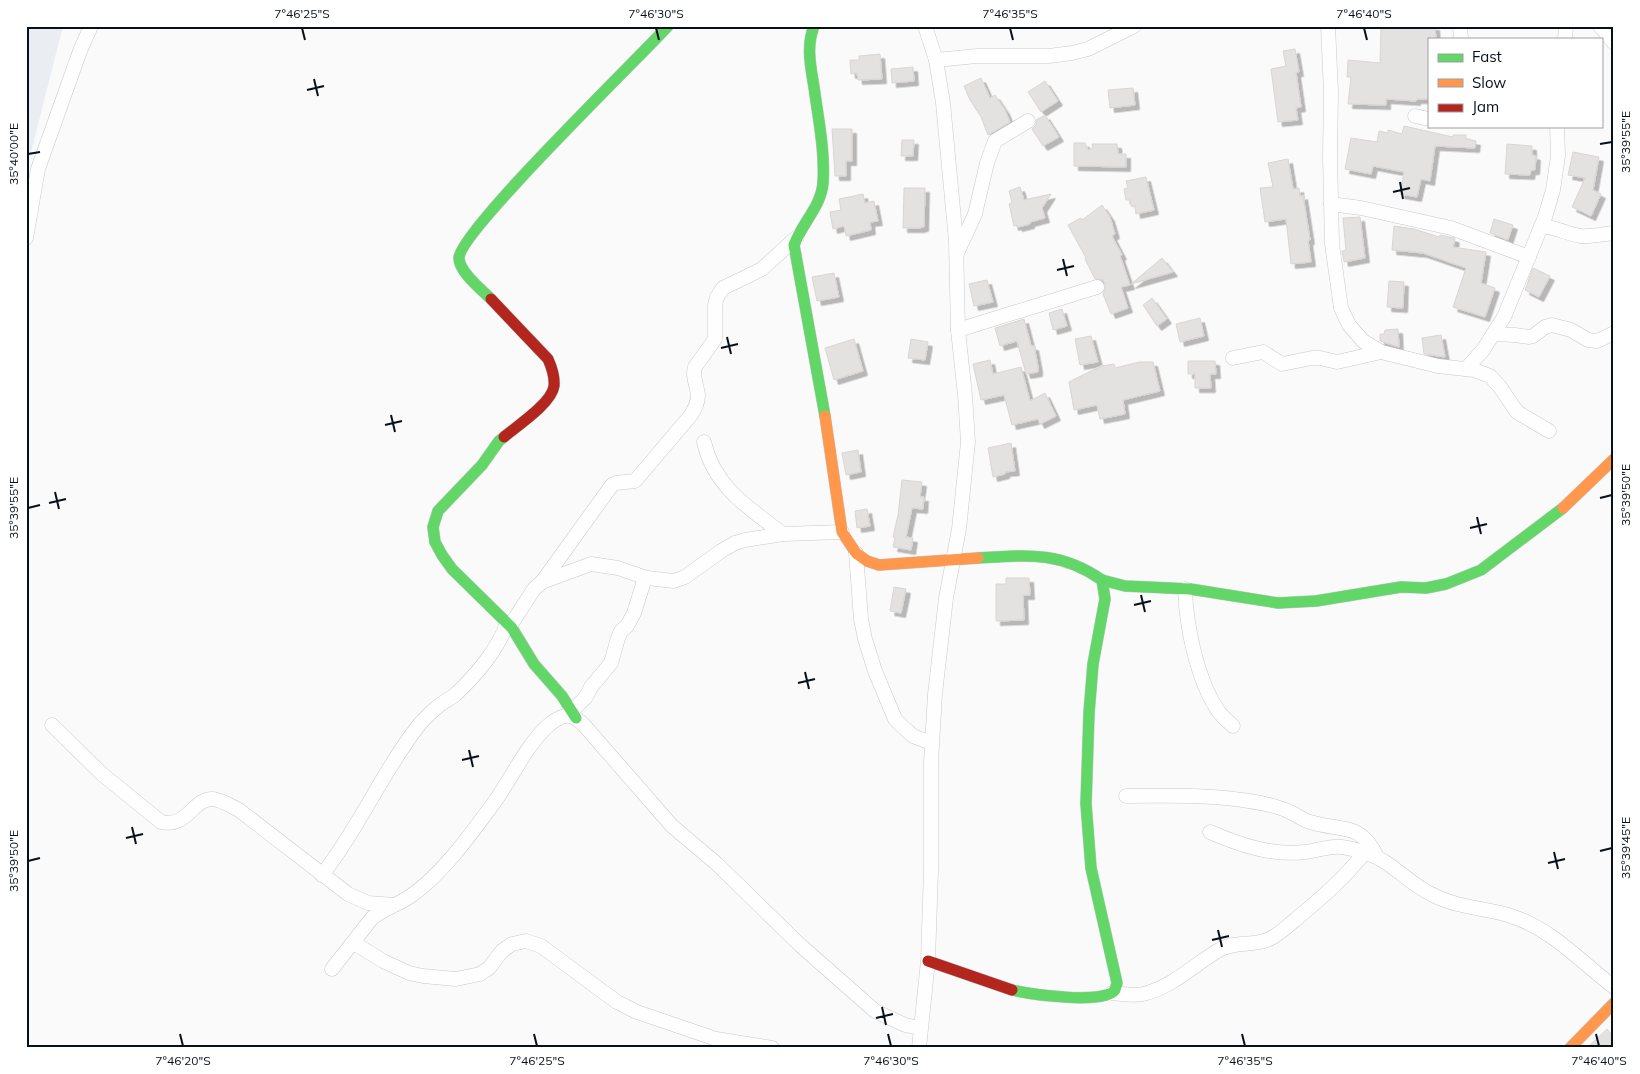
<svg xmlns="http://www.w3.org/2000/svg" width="1640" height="1074" viewBox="0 0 1640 1074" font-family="Mulish,sans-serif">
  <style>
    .built { fill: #eaedf1 }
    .building { fill: #e4e1e1; stroke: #dbd4d4; filter: url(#shadow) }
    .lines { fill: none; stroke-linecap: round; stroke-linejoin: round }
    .street-casing { stroke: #c5cacf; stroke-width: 15 }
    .fast-casing { stroke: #c5cacf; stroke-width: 12 }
    .slow-casing { stroke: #c5cacf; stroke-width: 12 }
    .jam-casing { stroke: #c5cacf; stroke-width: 12 }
    .street { stroke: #fefefe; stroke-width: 14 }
    .fast { stroke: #63d668; stroke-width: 11 }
    .slow { stroke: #ff974d; stroke-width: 11 }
    .jam { stroke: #b3261e; stroke-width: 11 }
    .ticks { fill: none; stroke: #08101a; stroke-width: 2 }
    .neatline { fill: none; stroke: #08101a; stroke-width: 2 }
    .ticks-label { font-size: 12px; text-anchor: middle; fill: #08101a }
  </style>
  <defs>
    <filter id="shadow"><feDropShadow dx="4.5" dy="4.5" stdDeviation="0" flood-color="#0004"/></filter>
  </defs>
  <rect width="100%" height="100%" fill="#fafafa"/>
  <path class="built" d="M26 26H63L26 172Z"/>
  <g class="building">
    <path d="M1381 26H1435L1436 39H1429V99H1416V101L1386 99V105L1348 104 1351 77H1347L1348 60 1380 63Z"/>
    <path d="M1295 49 1299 72H1296L1301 107 1296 108 1298 120 1278 122 1271 69 1286 66 1283 51Z"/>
    <path d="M880 54 882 79 858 80 857 73 851 74 850 60H859V56Z"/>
    <path d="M913 67 914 81 892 83 891 69Z"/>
    <path d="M981 78 990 98 995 95 1005 110 1010 122 988 135 981 117 970 100 964 86Z"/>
    <path d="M1045 81 1058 101 1041 112 1028 92Z"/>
    <path d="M1133 88 1135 105 1110 108 1108 90Z"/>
    <path d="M1045 115 1059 137 1043 146 1032 129 1036 125V120Z"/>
    <path d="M1404 126 1453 137V135H1466V139L1476 141 1475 148 1435 146 1430 181 1421 179 1417 197 1400 194 1404 172 1373 166 1371 174 1345 169 1351 138 1377 142 1379 131 1388 133V130L1402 134Z"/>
    <path d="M832 129H852V161H846V176H835Z"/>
    <path d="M902 140H914L913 156H901Z"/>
    <path d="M1074 143H1085L1088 150 1093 148 1092 144H1117L1118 154H1126V167L1074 166Z"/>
    <path d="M1507 144 1532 146V155L1536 156 1535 170H1531L1530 175 1505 174Z"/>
    <path d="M1573 152 1599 157 1593 190 1601 194 1591 216 1572 207 1585 178 1568 175Z"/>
    <path d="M1288 159 1293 189 1299 188 1300 196 1303 195 1310 240H1308L1311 262 1291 264 1286 219 1265 222 1260 188 1273 187 1268 163Z"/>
    <path d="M1146 177 1154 210 1136 214 1135 206 1132 207 1130 200H1126L1124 189 1128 188 1126 181Z"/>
    <path d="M1020 187 1024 200 1051 194 1042 208 1045 218 1030 222V224L1018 227 1017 225 1014 226 1009 204 1012 203 1009 191Z"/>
    <path d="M904 188H925L924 227H921V228H903Z"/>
    <path d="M863 194 865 203 874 201 878 221 870 222 871 230 846 236 844 226 833 229 830 212 841 210 839 199Z"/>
    <path d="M1102 205 1110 217 1115 234 1112 236 1122 255 1120 256 1130 285 1121 287 1128 308 1111 314 1103 294 1105 289V284L1103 280 1095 279 1085 259 1086 258 1068 225 1081 218 1082 220Z"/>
    <path d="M1360 217 1365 258 1344 262 1342 251 1346 250 1343 218Z"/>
    <path d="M1494 219 1513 225 1508 240 1490 233Z"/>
    <path d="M1394 226 1414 229 1439 237 1440 235 1454 238 1455 239 1453 247 1486 252 1481 283 1495 288 1485 317 1453 307 1466 268 1423 253 1392 250Z"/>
    <path d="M1162 258 1173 272 1131 284Z"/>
    <path d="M1533 268 1550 276 1539 297 1525 290Z"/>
    <path d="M834 273 839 297 817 301 812 277Z"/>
    <path d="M987 280 993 302 974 306 969 284Z"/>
    <path d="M1389 281 1404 282 1403 308 1387 307Z"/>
    <path d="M1152 298 1167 319 1157 326 1143 305Z"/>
    <path d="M1062 309 1067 326 1053 330 1049 313Z"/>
    <path d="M1200 318 1204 336 1180 342 1176 324Z"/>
    <path d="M1024 319 1031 346H1034L1038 367V372L1026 374 1017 341 1000 346 995 328Z"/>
    <path d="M1398 329 1399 347 1380 341V334H1384L1385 330Z"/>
    <path d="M1441 335 1445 357 1424 354 1422 338Z"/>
    <path d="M1091 336 1098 362 1080 365 1075 339Z"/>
    <path d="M854 339 863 371 834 380 825 348Z"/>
    <path d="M911 339 928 342 925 360 908 358Z"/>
    <path d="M990 360 993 374 1021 367 1030 401 1045 393 1056 416 1040 424 1038 419 1012 425 1004 395 981 400 973 364Z"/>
    <path d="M1188 361H1215L1216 374H1210L1211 388H1195V374H1188Z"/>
    <path d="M1139 362H1153L1160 391 1123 400 1125 414 1100 419 1097 405 1074 410 1069 382 1101 366 1114 364 1115 368Z"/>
    <path d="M1011 443 1015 471 1005 472V474L993 477 988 448Z"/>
    <path d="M858 450 861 472 846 475 842 453Z"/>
    <path d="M902 480 922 482 920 497H924L923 509 912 508 906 537 913 538 911 550 893 547 895 538 893 537 898 515Z"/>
    <path d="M867 509 870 526 857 528 855 511Z"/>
    <path d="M1006 578H1029L1030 595H1023L1024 620 996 621V584H1006Z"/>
    <path d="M894 587 906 589 901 613 890 611Z"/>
    <path d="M1607 1029 1614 1038V1048H1587Z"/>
  </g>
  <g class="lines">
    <g class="street-casing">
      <g id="street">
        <path d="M1328 26 1331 92 1330 157 1332 244 1341 308 1349 325 1363 341 1381 352 1438 366 1474 370 1490 376 1500 387 1517 412 1549 431"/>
        <path d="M1460 26 1461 39"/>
        <path d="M1600 26 1614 43"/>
        <path d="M1565 39 1566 26"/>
        <path d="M936 60 977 56H1049L1072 53 1088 49 1134 26"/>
        <path d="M1415 116 1429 119"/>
        <path d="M1331 204 1361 208 1451 228 1529 257"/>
        <path d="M1541 226C1556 227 1567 234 1581 236 1592 237 1603 234 1614 233"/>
        <path d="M26 238 38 169 80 51 91 26"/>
        <path d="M957 253 975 214 987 163 995 141 1028 121"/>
        <path d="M958 330 1097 287"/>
        <path d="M1494 334 1515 335 1529 337 1533 336 1545 327 1552 325 1571 330 1588 340 1597 341 1614 333"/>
        <path d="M1233 358 1263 352 1282 364 1312 358H1320L1337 362 1381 352"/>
        <path d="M1466 369 1483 350 1504 317 1545 217 1553 190 1558 156 1557 126"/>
        <path d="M704 442C714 487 749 508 783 534"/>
        <path d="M856 553 861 619 865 639 875 671 895 719 903 727 913 736 931 743"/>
        <path d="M542 582 612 485 616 483 635 481 691 415C695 408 698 403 698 395 697 386 692 376 695 367L715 339V305L717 297 723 288 762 269 797 237"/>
        <path d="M1185 589C1186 625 1197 679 1217 709 1221 716 1228 721 1233 726"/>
        <path d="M510 626 534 589 542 582 591 564 618 568 647 578 674 581 685 577 721 551 735 543 745 540 783 534 842 532"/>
        <path d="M572 711 586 697 591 687 611 663 618 638 621 631 627 626 634 613 644 581 647 578"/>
        <path d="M52 725 102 774 161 822C188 828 193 798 213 799 222 800 231 806 239 810L348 894 368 903 394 905"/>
        <path d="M1126 796C1166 796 1209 794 1249 801 1262 803 1278 806 1290 812 1297 815 1303 820 1310 822 1342 832 1360 821 1377 857"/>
        <path d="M1210 832C1240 845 1272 856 1305 852 1317 851 1330 845 1342 847 1356 849 1373 854 1385 862 1402 873 1416 888 1435 896 1459 908 1486 908 1511 916 1552 929 1581 962 1614 987"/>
        <path d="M322 875C359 828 382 772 419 725 426 717 433 710 441 704 446 700 452 698 457 693 476 675 499 648 507 623"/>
        <path d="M354 943 383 961 409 973 423 976 456 979 480 974 489 968 502 951 512 944 526 941 541 946 617 1002 637 1012 716 1039 772 1048"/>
        <path d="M332 969 372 918C385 908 400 904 412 895 442 874 471 834 493 804 511 780 527 743 550 724 564 713 571 713 583 724L672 826 717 864 800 945 875 1011 905 1025 920 1028"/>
        <path d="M1112 993C1123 994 1133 996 1143 994 1171 988 1195 964 1219 950 1234 941 1251 946 1267 940 1278 936 1286 927 1295 920 1319 900 1345 878 1364 853"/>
        <path d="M919 1048 928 961 931 870V762L935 694 946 598 959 529 968 442 965 395 958 330 956 241 943 103 936 60 925 26"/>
      </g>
    </g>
    <g class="fast-casing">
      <g id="fast">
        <path d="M814 26C805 49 812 71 815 94 819 123 825 153 823 183 821 207 802 223 794 245L825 416"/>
        <path d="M491 299C482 290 459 272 459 258 459 232 640 57 668 26"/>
        <path d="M504 437 499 441 482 465 438 511 433 527 435 542 442 555 452 569 512 628 534 664 562 696 576 718"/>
        <path d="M978 558C1027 555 1060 551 1102 580L1105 599 1093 664 1089 713 1086 804 1091 868 1117 983C1117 984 1115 989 1115 990 1104 1005 1029 994 1012 990"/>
        <path d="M1102 580 1125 586 1190 589 1278 603 1316 601 1401 587 1426 588 1446 584 1481 570 1563 508"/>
      </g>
    </g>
    <g class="slow-casing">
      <g id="slow">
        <path d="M825 416 842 532 856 553 867 561 879 565 978 558"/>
        <path d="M1563 508 1614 459"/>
        <path d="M1570 1048 1614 1003"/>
      </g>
    </g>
    <g class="jam-casing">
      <g id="jam">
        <path d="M491 299 548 359C552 368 555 376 554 386 552 403 517 426 504 437"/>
        <path d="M928 961 1012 990"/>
      </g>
    </g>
    <use href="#street" class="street"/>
    <use href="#fast" class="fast"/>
    <use href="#slow" class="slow"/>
    <use href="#jam" class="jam"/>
  </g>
  <path class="ticks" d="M302 28 305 40M656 28 659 40M1010 28 1013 40M1364 28 1367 40M314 79 318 96M307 90 324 86M1600 144 1612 142M28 154 40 152M1400 182 1403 199M1393 192 1410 188M1063 259 1067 276M1057 270 1074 266M727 337 731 354M721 348 738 344M391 415 395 432M385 425 402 421M55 492 59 509M1600 498 1612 495M49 503 66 499M28 508 40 505M1477 517 1481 534M1470 528 1487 524M1141 595 1145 612M1134 605 1151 601M805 672 809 689M798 683 815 679M469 750 473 767M462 760 479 756M132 827 136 844M126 838 143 834M1600 851 1612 848M1554 852 1558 869M28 861 40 858M1548 863 1565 859M1218 930 1222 947M1212 940 1229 936M882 1007 886 1025M876 1018 893 1014M180 1034 183 1046M534 1034 537 1046M888 1034 891 1046M1242 1034 1245 1046M1596 1034 1599 1046"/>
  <rect width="1640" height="1074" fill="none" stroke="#ffffff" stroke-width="55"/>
  <rect x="1428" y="38" width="175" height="90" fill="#ffffff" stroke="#9c9fa3"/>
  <rect x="1438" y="54" width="25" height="8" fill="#63d668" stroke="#9c9fa3"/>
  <text x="1472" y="62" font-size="15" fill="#08101a">Fast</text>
  <rect x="1438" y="79" width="25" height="8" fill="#ff974d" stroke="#9c9fa3"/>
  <text x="1472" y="88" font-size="15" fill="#08101a">Slow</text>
  <rect x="1438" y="104" width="25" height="8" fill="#b3261e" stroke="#9c9fa3"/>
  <text x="1472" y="112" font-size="15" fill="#08101a">Jam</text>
  <rect x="28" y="28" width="1584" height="1018" class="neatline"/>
  <g class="ticks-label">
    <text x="302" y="18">7°46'25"S</text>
    <text x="656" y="18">7°46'30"S</text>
    <text x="1010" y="18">7°46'35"S</text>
    <text x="1364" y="18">7°46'40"S</text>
    <text transform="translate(1626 142) rotate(-90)" y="4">35°39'55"E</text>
    <text transform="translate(14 154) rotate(-90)" y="4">35°40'00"E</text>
    <text transform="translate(1626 495) rotate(-90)" y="4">35°39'50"E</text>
    <text transform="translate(14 508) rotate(-90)" y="4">35°39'55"E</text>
    <text transform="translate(1626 848) rotate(-90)" y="4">35°39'45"E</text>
    <text transform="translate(14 861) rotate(-90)" y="4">35°39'50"E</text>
    <text x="183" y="1065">7°46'20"S</text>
    <text x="537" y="1065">7°46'25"S</text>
    <text x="891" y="1065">7°46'30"S</text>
    <text x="1245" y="1065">7°46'35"S</text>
    <text x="1599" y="1065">7°46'40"S</text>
  </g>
</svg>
